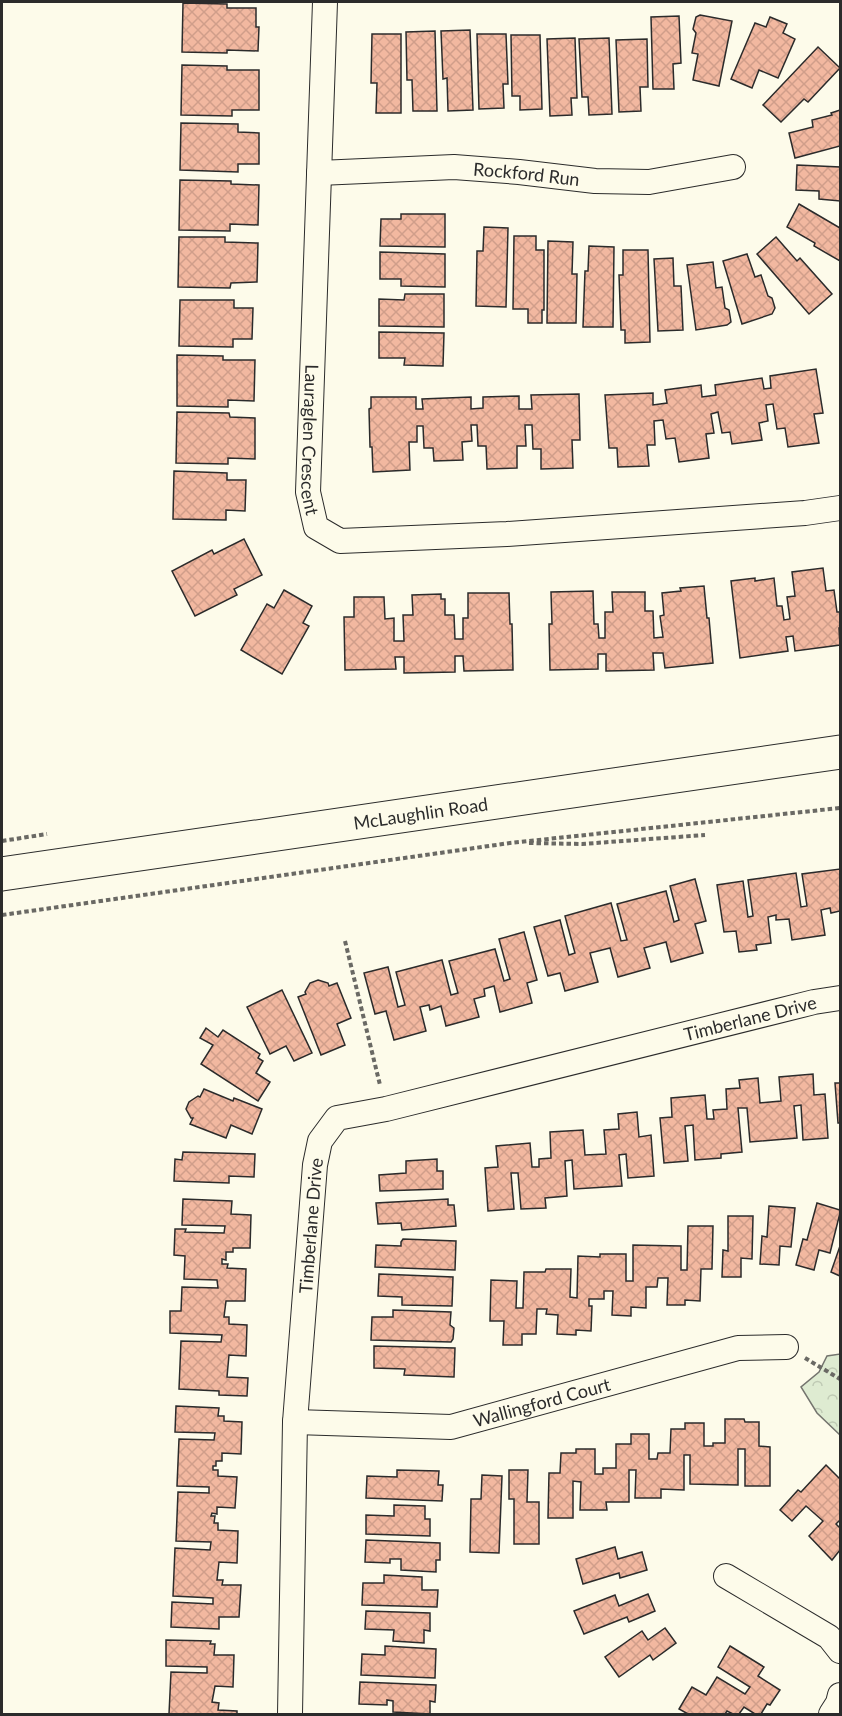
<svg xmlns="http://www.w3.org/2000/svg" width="842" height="1716" viewBox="0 0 842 1716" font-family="Lato,sans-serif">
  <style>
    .park { fill: url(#park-crowns); stroke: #74746e; stroke-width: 1.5 }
    .building { fill: url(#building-cross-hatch); stroke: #2b2b2b; stroke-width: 1.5 }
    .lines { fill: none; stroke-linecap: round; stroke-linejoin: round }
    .street-casing { stroke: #2b2b2b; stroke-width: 26 }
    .secondary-casing { stroke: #2b2b2b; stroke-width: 35 }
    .path { stroke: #6a6964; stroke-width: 4; stroke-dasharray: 4.5 3; stroke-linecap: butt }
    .street { stroke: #fdfbea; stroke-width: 24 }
    .secondary { stroke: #fdfbea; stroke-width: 33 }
    .labels { text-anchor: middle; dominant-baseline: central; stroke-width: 4.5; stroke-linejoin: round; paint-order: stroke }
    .street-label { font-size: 18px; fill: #2b2b2b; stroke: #fdfbea }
  </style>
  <defs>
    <pattern id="park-crowns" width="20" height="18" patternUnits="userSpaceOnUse" patternTransform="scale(1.5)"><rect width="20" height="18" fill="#deebd1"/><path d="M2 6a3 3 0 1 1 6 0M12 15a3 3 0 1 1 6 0" fill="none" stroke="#bfcab4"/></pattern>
    <pattern id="building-cross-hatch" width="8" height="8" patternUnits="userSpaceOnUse" patternTransform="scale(1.5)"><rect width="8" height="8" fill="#f2b8a0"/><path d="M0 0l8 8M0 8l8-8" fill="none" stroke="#d09e8a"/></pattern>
  </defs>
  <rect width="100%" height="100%" fill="#fdfbea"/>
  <path class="park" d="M840 1354V1435L817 1413 801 1387 819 1372 827 1356Z"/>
  <g class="building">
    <path d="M183 3 227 4V8H256V27H259L258 51 227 50V53L182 52Z"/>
    <path d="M700 15 732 21 719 86 693 80 698 54 692 53 696 33 693 29 696 17Z"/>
    <path d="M679 16 681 63 673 64 674 89H653L651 17Z"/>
    <path d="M770 17 787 24 783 33 795 39 778 78 759 70 752 88 731 79 755 23 766 27Z"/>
    <path d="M470 30 473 110 448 111 447 78 443 79 441 31Z"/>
    <path d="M435 31 437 111H413L412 80H407L406 32Z"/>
    <path d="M372 34H401V113H376L377 83H371Z"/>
    <path d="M477 34H506L508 84H503L504 108 479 109Z"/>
    <path d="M511 35H540L542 109 520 110V96H512Z"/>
    <path d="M575 38 577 98H571L572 115 550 116 547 39Z"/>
    <path d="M609 38 612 114 589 115 588 97H582L579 39Z"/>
    <path d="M647 39 648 87H640L641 111 619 112 616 40Z"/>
    <path d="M818 47 840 68 808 102 804 99 781 122 763 105Z"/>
    <path d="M182 65 227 66V70H259V110H232V116L181 115Z"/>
    <path d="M840 110V146L795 158 789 133 813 127 812 120 832 115 831 113Z"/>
    <path d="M181 123 238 124V132L259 133V164H238V172L180 170Z"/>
    <path d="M797 165 840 167V201L819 199V191L796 190Z"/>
    <path d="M180 180 231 181V184L259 185 258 225 230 224V231L179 230Z"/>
    <path d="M799 204 840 228V261L814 246 815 243 787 227Z"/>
    <path d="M401 214H445V247L380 246 381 219H401Z"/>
    <path d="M484 227 508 228 506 307 476 306 477 251H483Z"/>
    <path d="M514 236H536V250H544V310H542V323H528V309H513Z"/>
    <path d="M179 237H225V242L258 243 257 282 231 283 230 288 178 287Z"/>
    <path d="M776 237 797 261 800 258 832 294 809 314 757 254Z"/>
    <path d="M548 241 573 242 572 274H577L576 323H547Z"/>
    <path d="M589 246 614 247 613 327H583L585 271H588Z"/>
    <path d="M623 250H648L650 342 625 343V330H621L619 275H623Z"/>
    <path d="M380 252 445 254V287L401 286V279H380Z"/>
    <path d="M747 254 755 277 761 275 768 296 772 298 775 308 772 314 742 324 723 261Z"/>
    <path d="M673 258 674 286H681L683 330 658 331 654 259Z"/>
    <path d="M713 262 716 288 722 287 725 308 729 310 731 322 727 325 696 330 687 265Z"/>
    <path d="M405 294H444V327L379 326V299L404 300Z"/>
    <path d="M180 300H234V308H253L252 339H233V347L179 346Z"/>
    <path d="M379 332 444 333 443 366 404 365 405 358H379Z"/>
    <path d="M177 355 223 356V360H255L254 401 228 400V407L177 406Z"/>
    <path d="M816 369 823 413 814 414 819 443 788 447 785 428 777 429 773 404 766 405 768 421 759 423 762 440 732 444 730 432 722 433 718 412 711 414 714 433 706 434 709 458 679 462 675 438 666 439 663 420 654 421 655 445H647L649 466 618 467 617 448H609L605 395 653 393V405L667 403 665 390 701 385 702 397 716 395 715 385 762 378 764 389 771 388 770 376Z"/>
    <path d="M579 394 580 440H572L573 468 541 469V449H533L532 425H525L526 446H517V468L487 469 486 446H478L477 425H471L472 441 462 442 463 460 434 461 433 448H424L423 426H417V442H409L410 470 373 472 372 447H370L369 409 371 408V397H416V409H423L422 399 471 397V409L483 408V397L519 396V409H532L531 395Z"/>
    <path d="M177 412 229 413 230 417 255 418V459L228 458V464L176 463Z"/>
    <path d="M174 471 227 473V480H246L245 511 226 510V520L173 519Z"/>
    <path d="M244 539 262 575 234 589 237 595 195 616 172 571 212 550 214 554Z"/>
    <path d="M823 568 826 591 834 590 837 612H840V628H839L840 645 795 651 793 636 786 637 788 651 740 658 731 581 755 578V581L774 578 777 606H782L784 620 790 619 787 597 795 596 792 572Z"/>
    <path d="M704 586 707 618H709L713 663 665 668 663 653H653L654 670 606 671V654H598V669L550 670 549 624H552L551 592 593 591 594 624H598L599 638H605V612H613L612 592H645V611H653L654 638 663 637 660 616 664 615 662 593 681 591 680 588Z"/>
    <path d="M284 590 312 606 303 623 309 626 282 674 241 650 267 604 274 608Z"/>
    <path d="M468 593H509L510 624H512L513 670 464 671 463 656H455V672L404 673V657H395L396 669 345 670 344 617H354V597H384L385 619 394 618V641H404L403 615H413L412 595 441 594V599H445V615H454L455 639H463V618H468Z"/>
    <path d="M840 869V911L831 913 830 908 821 910 825 935 792 940 789 919 776 920V915L768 917 771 943 756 945 757 950 739 952 736 931 724 932 717 885 743 881 748 917 753 916 748 880 796 873 801 907 807 906 802 874Z"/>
    <path d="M695 879 706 921 695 924 703 953 671 962 666 942 644 948 650 968 618 977 610 948 590 953 598 982 565 991 560 973 548 976 534 927 560 920 569 955 575 953 565 916 611 903 621 941 627 940 617 904 666 891 674 922 679 920 670 886Z"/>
    <path d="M524 932 537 980 527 983 532 1003 500 1012 494 986 484 989 485 996 474 999 479 1017 446 1026 441 1006 430 1010 429 1005 420 1007 426 1031 394 1040 386 1011 375 1014 364 973 388 967 398 1007 405 1005 396 972 442 960 451 995 458 993 449 961 495 949 504 981 510 979 499 939Z"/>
    <path d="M318 980 328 983 329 986 337 983 351 1018 337 1024 345 1045 321 1055 298 997 306 994 305 992 310 983Z"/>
    <path d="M282 990 312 1053 294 1061 286 1046 270 1054 247 1007Z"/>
    <path d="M206 1028 218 1037 223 1030 260 1054 258 1058 263 1061 256 1073 270 1082 258 1101 201 1064 213 1045 200 1038Z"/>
    <path d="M813 1074 814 1095 825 1094 828 1138 803 1140 801 1105 794 1106 797 1138 750 1142 747 1108H738L742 1152 721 1154V1158L695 1160 693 1125 685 1126 688 1161 664 1163 660 1118 672 1117 671 1098 705 1095 707 1119H714L713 1110 727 1109 726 1089 740 1088 739 1080 758 1078 760 1103 781 1101 779 1077Z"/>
    <path d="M835 1083H840V1123H838Z"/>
    <path d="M204 1089 233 1101 234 1098 262 1109 252 1134 231 1125 226 1138 190 1124 193 1118H191L186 1109 189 1102 198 1096 200 1097Z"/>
    <path d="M637 1112 639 1137 651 1135 654 1176 628 1178 626 1154 619 1155 622 1186 574 1189 572 1160 565 1161 567 1196 545 1198 546 1208 521 1209 518 1173H511L514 1209 488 1211 485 1168 498 1167 496 1146 530 1143 532 1167H539V1159L551 1158 550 1132 583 1130 585 1155 606 1154 604 1130 619 1129 618 1114Z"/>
    <path d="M183 1152 255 1154 254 1177 229 1176V1183L174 1181 175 1159 182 1160Z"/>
    <path d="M437 1159V1171H443V1189L380 1191 379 1175 406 1173V1161Z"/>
    <path d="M183 1199 232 1201 231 1214 251 1215 250 1248H233V1252H226V1260L222 1259V1264H228L227 1268 246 1269 245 1301H226L224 1317H229V1324L247 1325 246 1356 229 1355 227 1377 248 1378 247 1396 219 1395V1391L179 1389 181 1341 221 1342 222 1335 170 1333V1311H181L182 1287 218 1288 217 1280 184 1279 185 1256 174 1255 175 1229H186L185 1232 224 1233 225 1226 182 1225Z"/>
    <path d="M448 1199V1205H454L456 1226 402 1230 401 1223 378 1224 376 1203Z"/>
    <path d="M817 1203 840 1210V1213L830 1253 819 1250 814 1270 796 1265 803 1239 807 1240Z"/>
    <path d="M769 1206 795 1208 791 1247 780 1246 779 1265 760 1264 762 1236 767 1237Z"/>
    <path d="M728 1216H753L752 1259 741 1258V1277H722L723 1250 728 1251Z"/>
    <path d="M688 1226H713L712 1269H701L700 1301 685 1300V1305H667L668 1278H658L657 1287H646V1308L631 1307V1316L612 1315 613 1291H604V1299H589V1306H592L591 1331 576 1330V1335L557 1334 558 1315 546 1314 547 1309H537L536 1334H522V1345H503L504 1321H490L491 1280 517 1281 516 1308H523L524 1272H545L546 1269H571L570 1297 577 1298 578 1256 600 1257V1254H626V1281H633V1245L681 1246V1270H687Z"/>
    <path d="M403 1239 456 1241 455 1270 375 1267 376 1245 401 1246V1242Z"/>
    <path d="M840 1246V1276L831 1272Z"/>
    <path d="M379 1274 453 1277 452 1306 402 1305V1297L378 1296Z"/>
    <path d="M393 1310 451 1312 450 1325 454 1328 453 1339 451 1342 371 1340 372 1317H393Z"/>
    <path d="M374 1346 455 1348 454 1377 404 1375 405 1369 374 1368Z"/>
    <path d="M176 1406 219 1408 218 1416H224V1421L242 1422 241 1454 222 1453V1461H216V1466H213V1470H218V1476L237 1477 235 1508 217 1507V1514L212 1513 211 1516H215L214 1523H218V1530L238 1531 237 1563 219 1562 217 1580H223L222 1585H241L239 1617H219V1629L171 1627 172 1602 213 1604V1598L173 1596 175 1548 210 1550 211 1542 176 1541 178 1492 209 1493V1487L177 1486 179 1439 214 1440 215 1433 175 1432Z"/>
    <path d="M725 1419H744L745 1422H759V1446L770 1447V1486H745V1449H738V1485L690 1484V1455H684V1490L661 1489V1498H635L636 1470H629V1502H606L607 1510H580L581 1482 573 1481V1518H548L549 1473H560L561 1453H576V1449H595V1474H603V1468H616V1444H631V1434H649V1459H657L658 1453H670L671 1429H685V1423H704V1446H713V1443H725Z"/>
    <path d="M826 1465 840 1479V1520L836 1524 840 1528V1550L832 1560 809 1536 823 1521 806 1506 792 1521 780 1510 798 1490 801 1492Z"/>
    <path d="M397 1470 439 1471 438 1485H443L442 1501 366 1498 367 1476 397 1477Z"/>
    <path d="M509 1470H528L527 1502H539V1544H514V1499H509Z"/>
    <path d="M482 1475 502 1476 499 1553 470 1552 471 1499H481Z"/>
    <path d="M394 1505 425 1506V1519H430V1536L366 1534V1515L394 1516Z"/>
    <path d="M366 1540 440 1543V1560H436V1572L401 1570V1559H390V1563L365 1562Z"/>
    <path d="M615 1547 618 1559 642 1552 647 1570 620 1578 619 1573 583 1584 576 1559Z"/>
    <path d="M384 1575 422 1577V1590H438L437 1607 362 1605 363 1583H384Z"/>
    <path d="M648 1594 655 1611 629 1622 627 1617 584 1634 574 1611 615 1595 619 1606Z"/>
    <path d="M366 1611 430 1613V1631L424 1630V1643L393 1641 394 1630 365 1629Z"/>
    <path d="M665 1628 676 1643 653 1660 650 1655 619 1677 605 1657 642 1631 648 1640Z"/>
    <path d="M166 1640 211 1641 210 1644H215L214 1655H234L233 1687 215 1686 212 1702 219 1703 218 1710 237 1711V1714H169L171 1672 207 1673V1667L166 1666Z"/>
    <path d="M385 1646 436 1649 435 1678 361 1675 362 1654 385 1655Z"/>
    <path d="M730 1646 764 1667 758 1676 780 1690 770 1705 767 1704 761 1714H755L744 1707 739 1714H733L727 1711 725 1714H688L679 1709 692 1687 706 1695 717 1677 745 1694 750 1687 718 1667Z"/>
    <path d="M360 1682 436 1685 435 1702 430 1701V1714L393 1712V1701L387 1700V1705L359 1704Z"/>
  </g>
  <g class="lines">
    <g class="street-casing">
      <g id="street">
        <path id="s1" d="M325 2 308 492 316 527 340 541 507 534 805 513 840 508"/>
        <path id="s2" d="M319 173 454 167 519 172 595 181 649 182 733 167"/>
        <path id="s3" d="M295 1422 451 1427 738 1348 786 1347"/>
        <path d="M726 1576 829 1637 840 1651"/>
        <path id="s4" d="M290 1714 295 1422 315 1165 320 1141 337 1118 386 1109 814 1002 840 998"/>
        <path d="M831 1714 838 1703 840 1695"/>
      </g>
    </g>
    <g class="secondary-casing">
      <g id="secondary">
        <path id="s5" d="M2 874 840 752"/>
      </g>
    </g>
    <g class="path">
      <path d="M2 841 47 834"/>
      <path d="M529 843 582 844 705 835"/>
      <path d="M2 915 510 843 840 808"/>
      <path d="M345 941 380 1085"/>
      <path d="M805 1358 840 1379"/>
    </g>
    <use href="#street" class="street"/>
    <use href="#secondary" class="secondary"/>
  </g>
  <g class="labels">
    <g class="street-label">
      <text stroke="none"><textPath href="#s2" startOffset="208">Rockford Run</textPath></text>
      <text stroke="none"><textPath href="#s1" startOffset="438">Lauraglen Crescent</textPath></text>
      <text stroke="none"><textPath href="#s5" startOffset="423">McLaughlin Road</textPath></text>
      <text stroke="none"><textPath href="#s4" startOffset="1028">Timberlane Drive</textPath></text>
      <text stroke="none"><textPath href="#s4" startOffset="489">Timberlane Drive</textPath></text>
      <text stroke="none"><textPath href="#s3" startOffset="250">Wallingford Court</textPath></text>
    </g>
  </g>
  <rect width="842" height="1716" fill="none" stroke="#2b2b2b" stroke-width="6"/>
</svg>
